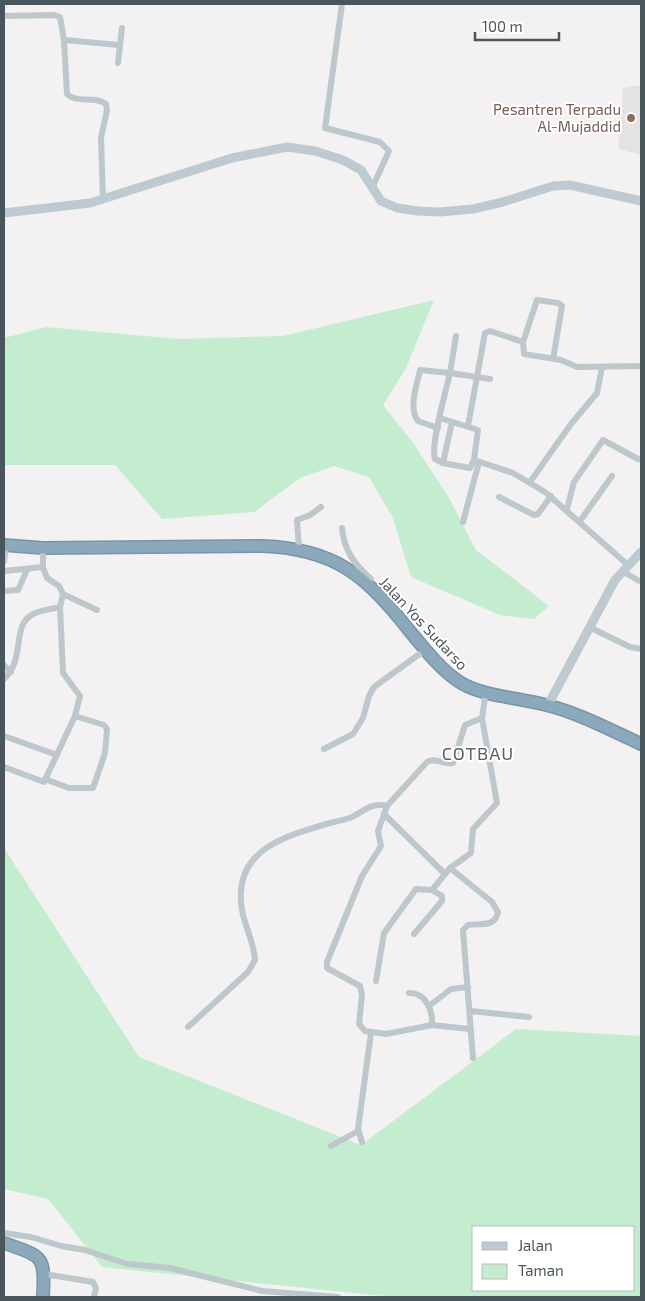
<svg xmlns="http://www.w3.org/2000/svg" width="645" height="1301" viewBox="0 0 645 1301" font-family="'Exo 2',sans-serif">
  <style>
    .education { fill: #e4e2e2 }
    .green { fill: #c3edce; fill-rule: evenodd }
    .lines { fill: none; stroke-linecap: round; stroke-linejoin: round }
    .highway-casing { stroke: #7795a8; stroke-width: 14 }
    .street { stroke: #bdc7cc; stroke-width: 6 }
    .secondary { stroke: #becad1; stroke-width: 9 }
    .highway { stroke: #8ca9bc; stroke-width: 11 }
    .education-dot { fill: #8d6e63; stroke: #fff; stroke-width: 2 }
    .labels { text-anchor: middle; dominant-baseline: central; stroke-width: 4; stroke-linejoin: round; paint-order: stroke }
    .education-label { font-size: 15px; fill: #785e54; stroke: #fff; text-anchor: end }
    .street-label { font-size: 15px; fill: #4a565d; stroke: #fff }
    .quarter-label { font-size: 18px; letter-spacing: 1px; fill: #5e6265; stroke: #fff }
  </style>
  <rect width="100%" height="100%" fill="#f3f1f1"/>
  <path class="education" d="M641 85V155L618 149 623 88Z"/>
  <g class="green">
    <path d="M434 300 406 368 383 405 414 444 449 498 476 550 549 606 534 619 500 615 411 577 393 518 369 477 334 466 300 478 254 512 162 519 115 465H4V338L46 327 178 339 283 336Z"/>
    <path d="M4 848 139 1057 361 1145 516 1029 641 1036V1297H393L102 1267 48 1199 4 1189ZM474 1227H634V1290H474Z"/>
  </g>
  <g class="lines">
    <g class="highway-casing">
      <g id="highway">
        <path d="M4 545 43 548 263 546C335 549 365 575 408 629 423 647 439 668 458 681 479 696 521 698 546 705 579 713 610 730 641 744"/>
        <path d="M4 1243C43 1257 45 1254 43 1297"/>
      </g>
    </g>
    <g class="street">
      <path d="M342 4 325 128 380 142 389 151 373 186"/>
      <path d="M4 16 54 15 60 17 64 40 67 94C77 104 95 95 106 104L107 110 101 138 103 200"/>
      <path d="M64 40 119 45"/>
      <path d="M118 63 122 28"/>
      <path d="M553 359 562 306 558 303 537 300 523 342 524 354 561 360 577 367 641 366"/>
      <path d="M440 418 478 430 474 460 470 468 443 463 435 459C430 445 446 391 450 373L490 379"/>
      <path d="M468 426 485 333 490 331 523 342"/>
      <path d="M438 428 418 421C408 408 417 385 420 370L450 373 456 336"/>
      <path d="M474 460 513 473 545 492 628 565"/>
      <path d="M443 463 452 422"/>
      <path d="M530 482 571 424 597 393 602 367"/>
      <path d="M499 497 534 515 538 514 551 496"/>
      <path d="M567 509 574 482 603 440 638 459"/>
      <path d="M580 521 612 476"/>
      <path d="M463 522 479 462"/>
      <path d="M342 528C344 550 354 564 371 579L368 584"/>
      <path d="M43 548V567L47 578 59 586 63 594 97 610"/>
      <path d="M299 548 297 520 310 515 321 507"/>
      <path d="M4 562 6 545"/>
      <path d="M4 571 43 567"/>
      <path d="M622 571 641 582"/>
      <path d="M4 591 18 590 27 570"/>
      <path d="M589 627 630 647 641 649"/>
      <path d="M4 665 11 672"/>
      <path d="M4 679C26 659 11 625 33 614 41 610 52 609 60 607"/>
      <path d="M4 736 57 755"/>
      <path d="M324 749 353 734 363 718 369 696 374 687 425 650"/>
      <path d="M4 767 44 782 75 716 80 696 63 673 60 607 63 594"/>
      <path d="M45 779 69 788H93L105 753 107 729 104 725 75 716"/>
      <path d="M387 806 378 831 381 846 362 876 327 962V968L360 986 362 995 359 1024 365 1031 386 1034 432 1025 470 1029"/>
      <path d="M384 814 445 874"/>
      <path d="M450 868 492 902 498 912C495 928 480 923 468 925L463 930 473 1058"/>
      <path d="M432 890 450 868 471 853 473 829 497 803 482 718 486 691"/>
      <path d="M376 981 384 933 416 889 432 890 442 896V901L414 934"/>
      <path d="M409 993C426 993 433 1010 432 1025"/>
      <path d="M429 1006 451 989 468 987"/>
      <path d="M470 1011 529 1017"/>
      <path d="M188 1027 248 972 255 960C254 944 247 930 243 915 229 852 281 837 330 823 337 821 345 820 352 817 364 811 372 802 387 806L427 762C436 757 444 765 453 763L465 725 482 718"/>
      <path d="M362 1142 358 1129 371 1033"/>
      <path d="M331 1146 358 1131"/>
      <path d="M4 1233 31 1237 61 1246 85 1250 127 1264 170 1268 262 1291 338 1297"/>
      <path d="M44 1274 93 1282 96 1288 94 1297"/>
    </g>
    <g class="secondary">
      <path d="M4 213 90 203 232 158 287 147 315 151 343 160 361 170 381 201 397 208 418 211 440 212 473 209 503 202 553 186 570 185 641 201"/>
      <path d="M548 705 615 580 641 552"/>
    </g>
    <use href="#highway" class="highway"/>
  </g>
  <circle class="education-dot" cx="631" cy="118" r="5"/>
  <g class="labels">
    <g class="education-label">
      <text x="621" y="109">Pesantren Terpadu<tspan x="621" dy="17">Al-Mujaddid</tspan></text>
    </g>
    <g class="street-label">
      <text transform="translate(424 623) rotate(47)">Jalan Yos Sudarso</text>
    </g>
    <g class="quarter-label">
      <text x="478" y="753">COTBAU</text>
    </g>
  </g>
  <rect width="645" height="1301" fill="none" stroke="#4a565d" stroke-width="10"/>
  <rect x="472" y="1226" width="162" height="65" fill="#ffffff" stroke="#b7bbbe"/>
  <rect x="482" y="1242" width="25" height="8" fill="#becad1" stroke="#b7bbbe"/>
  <text x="518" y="1251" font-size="15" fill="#4a565d">Jalan</text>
  <rect x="482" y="1264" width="25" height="15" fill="#c3edce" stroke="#b7bbbe"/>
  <text x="518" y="1276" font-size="15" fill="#4a565d">Taman</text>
  <path d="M475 32v8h84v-8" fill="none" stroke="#4a565d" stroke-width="2.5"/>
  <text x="482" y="32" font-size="15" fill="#4a565d" stroke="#ffffff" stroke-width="4" paint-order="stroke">100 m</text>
</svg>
